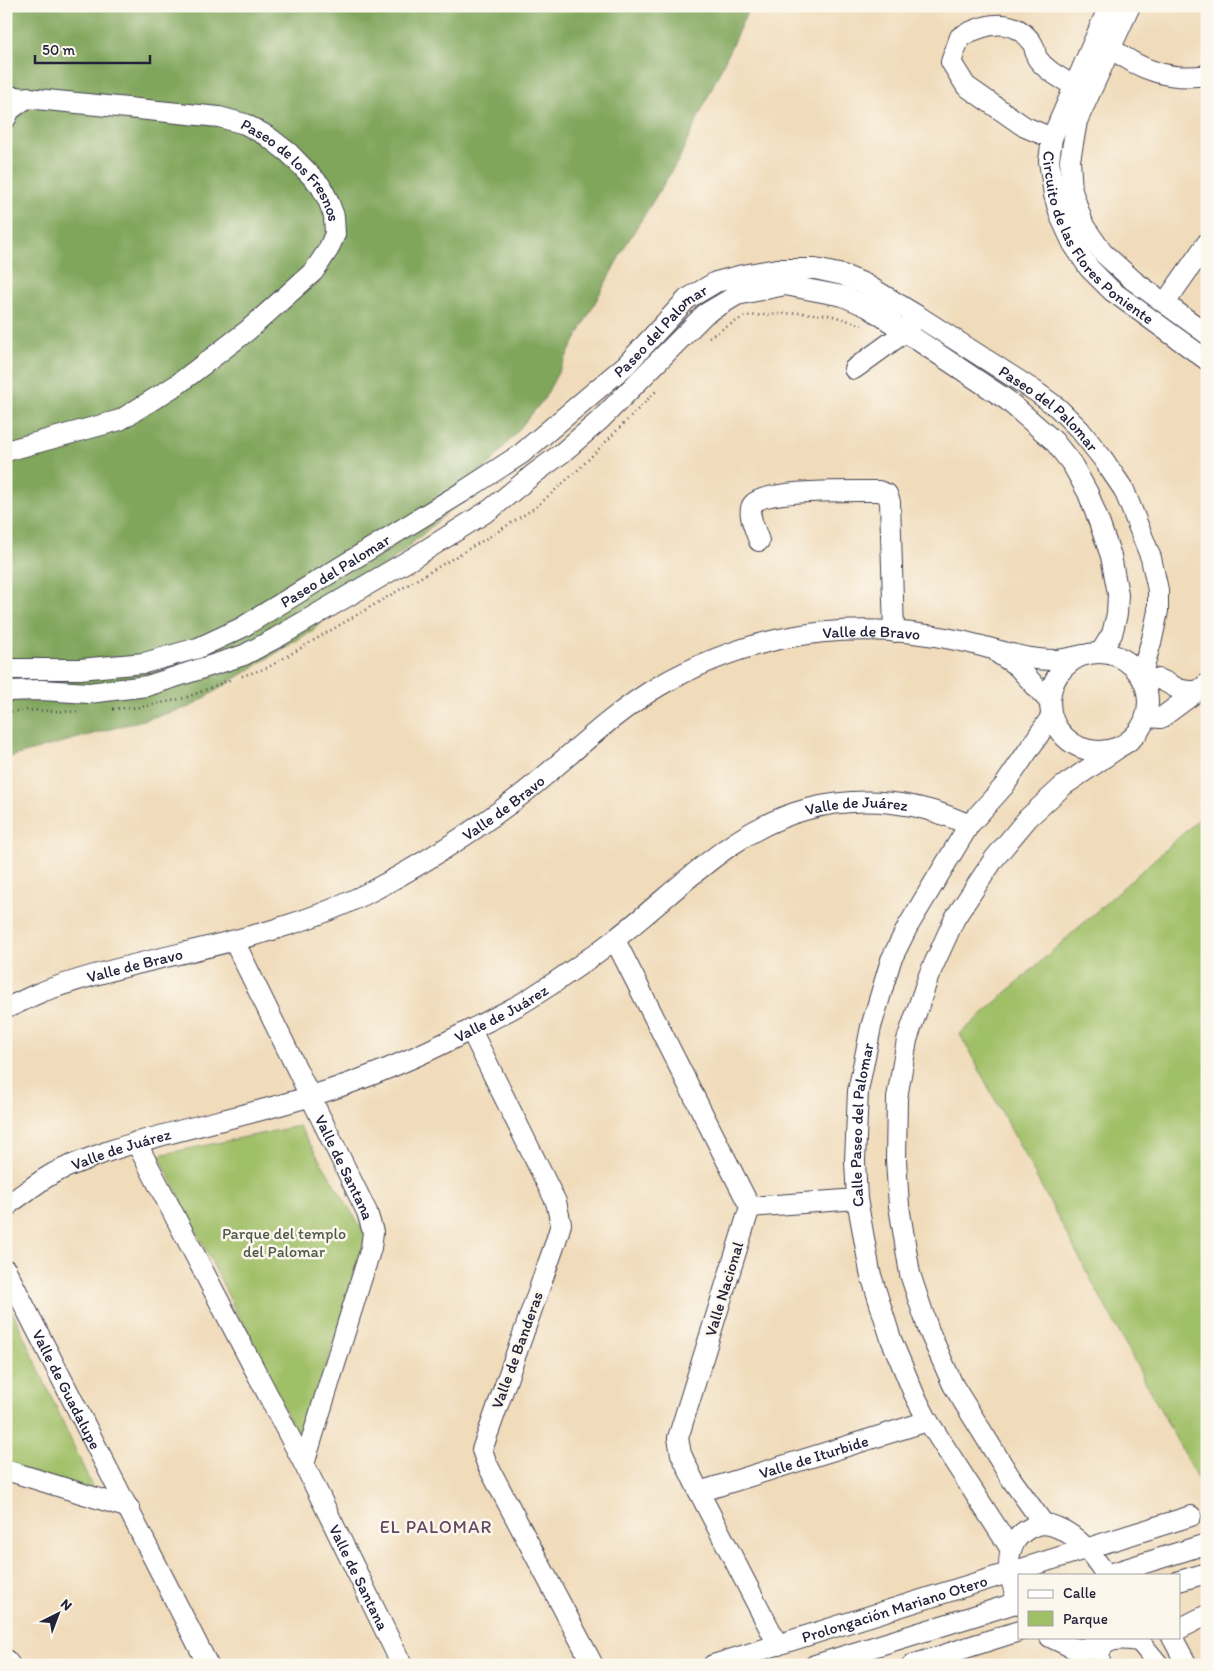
<svg xmlns="http://www.w3.org/2000/svg" width="1213" height="1671" viewBox="0 0 1213 1671" font-family="Itim,sans-serif">
  <style>
    .green { fill: #a0c068; stroke: #617152 }
    .forest { fill: #80a65c; stroke: #51644c }
    .lines { fill: none; stroke-linecap: round; stroke-linejoin: round }
    .minor-casing { stroke: #413e4e; stroke-width: 22 }
    .path { stroke: #413e4e; stroke-width: 2.5; stroke-dasharray: 1 4; stroke-linecap: butt }
    .minor { stroke: #fff; stroke-width: 20 }
    .labels { text-anchor: middle; dominant-baseline: central; stroke-width: 5; stroke-linejoin: round; paint-order: stroke }
    .street-label { font-size: 16px; fill: #22223b; stroke: #fbf7ec }
    .park-label { font-size: 16px; fill: #4e594b; stroke: #fbf7ec }
    .neighbourhood-label { font-size: 18px; letter-spacing: 1px; fill: #644862; stroke: #fbf7ec }
  </style>
  <rect width="100%" height="100%" fill="#fbf7ec"/>
  <filter id="ink" filterUnits="userSpaceOnUse"><feTurbulence type="fractalNoise" baseFrequency=".02" numOctaves="2"/><feDisplacementMap in="SourceGraphic" scale="10" xChannelSelector="R" yChannelSelector="G"/><feConvolveMatrix kernelMatrix="1 2 1 2 8 2 1 2 1" color-interpolation-filters="sRGB"/></filter>
  <filter id="wash" filterUnits="userSpaceOnUse"><feTurbulence type="fractalNoise" baseFrequency=".0096" numOctaves="4" result="noise"/><feDisplacementMap in="SourceGraphic" scale="20" xChannelSelector="R" yChannelSelector="G"/><feGaussianBlur stdDeviation="1.12" result="paint"/><feColorMatrix in="noise" values="0 0 0 0 0 0 0 0 0 0 0 0 0 0 0 0 0 1.4 0 .05"/><feComposite in="paint" operator="in"/></filter>
  <g filter="url(#wash)">
    <rect width="100%" height="100%" fill="#f0dbba"/>
    <g class="green">
      <path d="M1207 812V1497L960 1034Z"/>
      <path d="M299 1126 366 1236 302 1445 159 1155Z"/>
      <path d="M6 1297 95 1493 6 1464Z"/>
    </g>
    <path class="forest" d="M6 6H750L678 161 625 246 544 399 456 505 313 630 190 707 6 758Z"/>
  </g>
  <g filter="url(#ink)">
    <g class="lines">
      <g class="minor-casing">
        <g id="minor">
          <path id="s1" d="M1109 6 1052 138 1049 161 1054 195 1061 218 1073 244 1089 268 1112 291 1207 360"/>
          <path d="M1130 6 1077 121 1070 160 1072 191 1084 226 1103 253 1134 281 1207 334"/>
          <path d="M1111 48C1140 70 1170 81 1207 75"/>
          <path id="s2" d="M6 96 219 117 245 124 267 136 289 153 320 185 328 200 334 216 335 234 328 250 314 271 247 331 178 384 120 420 6 451"/>
          <path d="M6 118 10 110 28 97"/>
          <path d="M1052 138 1025 127 966 86 951 62 960 37C986 23 1013 16 1032 43 1035 47 1035 53 1037 58 1046 71 1061 78 1074 86"/>
          <path d="M1165 303 1207 243"/>
          <path d="M854 369 905 332 912 323"/>
          <path d="M759 541C756 531 746 512 753 504 766 489 857 491 879 491L887 494 890 502 894 632"/>
          <circle cx="1099" cy="702" r="49"/>
          <path d="M999 654 1017 666 1049 701"/>
          <path id="s3" d="M6 669H80L144 663 198 648 241 628 461 493 521 454 626 365 687 299 716 282 743 275 777 269H815L843 275 865 284 918 316 1035 391 1058 408 1080 430 1103 459 1124 490 1151 558 1158 590V611L1152 639 1141 676"/>
          <path d="M1144 682C1161 674 1164 683 1179 689 1184 691 1191 691 1196 691"/>
          <path d="M6 691 41 690 89 693 147 686 244 655 276 638 413 558 491 509 535 473 562 453 600 420 705 314 737 295 785 285 843 296 868 307 1007 400 1054 441 1072 464 1088 493 1099 522 1111 556 1118 594 1117 614 1112 634 1100 653"/>
          <path d="M1147 717 1161 718 1207 684"/>
          <path d="M615 940 750 1207 678 1438 681 1454 699 1492 778 1645"/>
          <path id="s4" d="M234 941 367 1212 373 1232 371 1248 304 1464 402 1665"/>
          <path id="s5" d="M6 1008C19 1003 31 996 44 991 150 953 264 945 366 894 422 865 475 831 525 792 569 757 610 715 659 686 696 665 738 648 780 639 837 627 898 628 956 640 988 646 1020 660 1054 660 1064 660 1074 657 1083 655"/>
          <path d="M471 1030 556 1202 561 1224 555 1244 482 1450 487 1464 593 1665"/>
          <path d="M136 1142 304 1464"/>
          <path d="M750 1207 857 1199"/>
          <path id="s6" d="M6 1208 10 1203C25 1193 39 1181 54 1173 72 1164 91 1158 109 1151 175 1129 244 1117 311 1096 367 1079 421 1056 474 1028 494 1018 516 1008 535 995 562 978 589 959 614 940 676 893 730 829 808 809 862 795 919 801 969 825"/>
          <path id="s7" d="M6 1270 208 1665"/>
          <path d="M6 1470 129 1508"/>
          <path id="s8" d="M699 1492 928 1421"/>
          <path d="M1043 1523 1012 1480 953 1385 929 1331 910 1274 899 1206 896 1160 897 1098 907 1040 929 975 955 918 994 859 1028 818 1063 786 1117 749"/>
          <path id="s9" d="M1010 1548 928 1421 914 1394 891 1339 870 1272 857 1199 855 1161 858 1091 871 1027 891 960 908 926 969 825 1004 786 1051 717"/>
          <path d="M1106 1575 1203 1545"/>
          <path d="M1179 1581 1207 1573"/>
          <path d="M1019 1604C1008 1577 1000 1544 1030 1528 1038 1523 1047 1523 1056 1527 1079 1536 1093 1555 1106 1575"/>
          <path d="M1179 1629 1207 1615"/>
          <path d="M1050 1637 1073 1648 1085 1649 1102 1637"/>
          <path d="M1136 1637 1159 1665"/>
          <path d="M1172 1637 1187 1665"/>
          <path d="M6 1660 10 1665"/>
          <path id="s10" d="M713 1665 1191 1516"/>
          <path d="M815 1665 1019 1602"/>
          <path d="M912 1665 1019 1631"/>
          <path d="M1100 1665C1100 1661 1099 1656 1100 1652 1105 1635 1128 1640 1140 1641"/>
        </g>
      </g>
      <g class="path">
        <path d="M709 337 745 316 799 313 830 315 862 325"/>
        <path d="M242 676 267 668 494 534 536 507 580 468 658 389"/>
        <path d="M113 709 141 707 185 698 232 679"/>
        <path d="M6 712 27 710 80 712"/>
      </g>
      <use href="#minor" class="minor"/>
    </g>
  </g>
  <g class="labels">
    <g class="street-label">
      <text stroke="none"><textPath href="#s2" startOffset="308">Paseo de los Fresnos</textPath></text>
      <text stroke="none"><textPath href="#s1" startOffset="261">Circuito de las Flores Poniente</textPath></text>
      <text stroke="none"><textPath href="#s3" startOffset="758">Paseo del Palomar</textPath></text>
      <text stroke="none"><textPath href="#s3" startOffset="1208">Paseo del Palomar</textPath></text>
      <text stroke="none"><textPath href="#s3" startOffset="352">Paseo del Palomar</textPath></text>
      <text stroke="none"><textPath href="#s5" startOffset="961">Valle de Bravo</textPath></text>
      <text stroke="none"><textPath href="#s5" startOffset="541">Valle de Bravo</textPath></text>
      <text stroke="none"><textPath href="#s6" startOffset="956">Valle de Juárez</textPath></text>
      <text stroke="none"><textPath href="#s5" startOffset="136">Valle de Bravo</textPath></text>
      <text stroke="none"><textPath href="#s6" startOffset="536">Valle de Juárez</textPath></text>
      <text stroke="none"><textPath href="#s9" startOffset="460">Calle Paseo del Palomar</textPath></text>
      <text stroke="none"><textPath href="#s6" startOffset="131">Valle de Juárez</textPath></text>
      <text stroke="none"><textPath href="#s4" startOffset="252">Valle de Santana</textPath></text>
      <text transform="translate(724 1289) rotate(-73)">Valle Nacional</text>
      <text transform="translate(517 1350) rotate(-70)">Valle de Banderas</text>
      <text stroke="none"><textPath href="#s7" startOffset="134">Valle de Guadalupe</textPath></text>
      <text stroke="none"><textPath href="#s8" startOffset="120">Valle de Iturbide</textPath></text>
      <text stroke="none"><textPath href="#s4" startOffset="691">Valle de Santana</textPath></text>
      <text stroke="none"><textPath href="#s10" startOffset="190">Prolongación Mariano Otero</textPath></text>
    </g>
    <g class="park-label">
      <text x="284" y="1233">Parque del templo<tspan x="284" dy="18">del Palomar</tspan></text>
    </g>
    <g class="neighbourhood-label">
      <text x="436" y="1527">EL PALOMAR</text>
    </g>
  </g>
  <rect width="1213" height="1671" fill="none" stroke="#fbf7ec" stroke-width="25"/>
  <rect x="1018" y="1574" width="162" height="65" fill="#fbf7ec" stroke="#a4a2a5"/>
  <rect x="1028" y="1590" width="25" height="8" fill="#ffffff" stroke="#a4a2a5"/>
  <text x="1063" y="1598" font-size="15" fill="#22223b">Calle</text>
  <rect x="1028" y="1611" width="25" height="15" fill="#a0c068" stroke="#a4a2a5"/>
  <text x="1063" y="1624" font-size="15" fill="#22223b">Parque</text>
  <g transform="translate(58 1614) rotate(42)" stroke="#fbf7ec" stroke-width="4" paint-order="stroke">
  <path d="M0-4L9 19L0 12L-9 19Z" fill="#22223b"/>
  <text y="-8" font-size="14" font-weight="bold" text-anchor="middle" fill="#22223b">N</text>
  </g>
  <path d="M35 55v8h115v-8" fill="none" stroke="#22223b" stroke-width="2.5"/>
  <text x="42" y="55" font-size="15" fill="#22223b" stroke="#fbf7ec" stroke-width="4" paint-order="stroke">50 m</text>
</svg>
